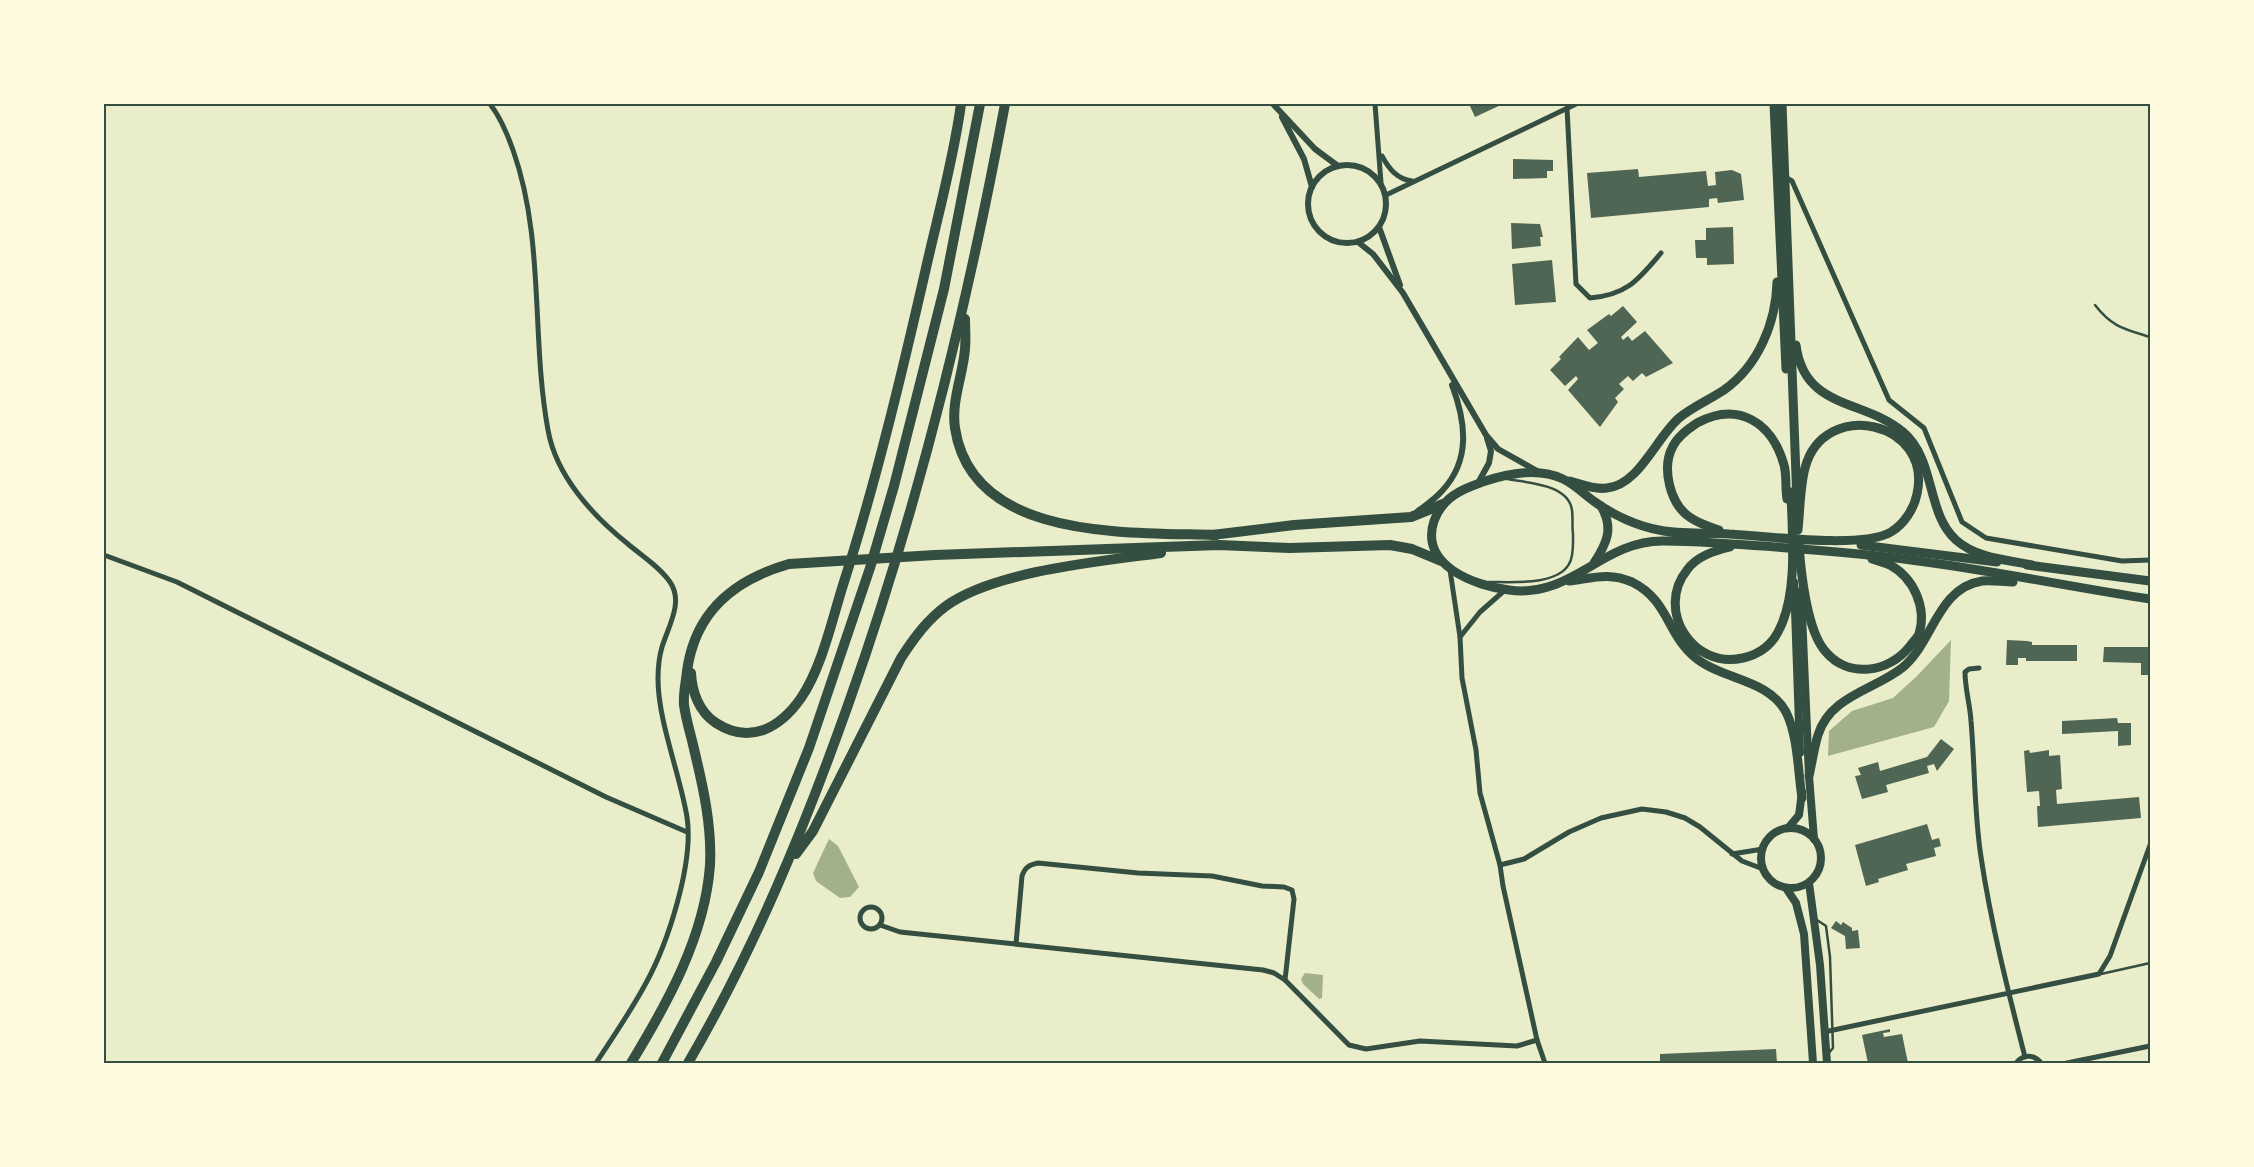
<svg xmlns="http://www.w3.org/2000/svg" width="2254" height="1167" viewBox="0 0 2254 1167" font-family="'Varela Round',sans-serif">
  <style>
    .water { fill: #a3b18a }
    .building { fill: #4f6655 }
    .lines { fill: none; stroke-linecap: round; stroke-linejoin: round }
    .service { stroke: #344e41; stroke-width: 2.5 }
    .minor { stroke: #344e41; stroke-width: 5 }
    .tertiary { stroke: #344e41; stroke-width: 6 }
    .secondary { stroke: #344e41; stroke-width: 8 }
    .primary { stroke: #344e41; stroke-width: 9 }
    .motorway { stroke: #344e41; stroke-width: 10 }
    .neatline { fill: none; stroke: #344e41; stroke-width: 2 }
  </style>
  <rect width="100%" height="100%" fill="#e9edc9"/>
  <g class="water">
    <path d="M1951 640 1949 701 1934 727 1828 756 1829 731 1852 711 1893 698 1917 676Z"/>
    <path d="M829 839 838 846 859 887 850 897 840 898 816 881 813 873Z"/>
    <path d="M1305 973 1323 975 1322 998 1319 999 1303 984 1301 979Z"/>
  </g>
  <g class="building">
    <path d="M1469 104H1503L1475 117Z"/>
    <path d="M1513 159 1553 160V171H1547V178L1513 179Z"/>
    <path d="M1638 169 1639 177 1706 171 1708 186 1716 185 1715 172 1732 170 1741 174 1744 200 1718 203 1717 198 1709 199V207L1591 218 1587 173Z"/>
    <path d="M1511 223 1540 224 1543 237H1540L1541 246 1512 249Z"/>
    <path d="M1733 227 1734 264 1707 265V258H1696L1695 240H1706V228Z"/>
    <path d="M1552 260 1556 302 1515 305 1512 264Z"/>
    <path d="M1623 306 1637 322 1621 337 1623 340 1628 336 1632 341 1645 331 1673 363 1646 377 1642 373 1633 381 1628 376 1619 384 1624 389 1615 398 1618 402 1600 427 1568 390 1578 379 1576 376 1565 386 1550 370 1561 359 1559 357 1578 337 1589 350 1598 343 1587 330 1609 314 1611 316Z"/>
    <path d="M2007 640 2027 641 2032 642V645H2077V661H2026V658H2018V665H2006Z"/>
    <path d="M2104 647H2150V675H2141V663L2103 662Z"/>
    <path d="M2117 718 2118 723H2131V745L2118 746V731L2062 734V721Z"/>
    <path d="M1941 739 1954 749 1937 771 1934 764 1927 766 1929 773 1886 785 1888 792 1862 799 1855 776 1861 775 1858 768 1878 762 1880 771 1927 757Z"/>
    <path d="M2029 750 2030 753 2049 750V756L2060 755 2062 789 2056 790 2057 804 2139 797 2141 818 2038 827 2037 806H2040L2039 791 2027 792 2024 751Z"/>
    <path d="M1927 824 1932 840 1939 838 1941 846 1934 848 1936 856 1906 864 1908 870 1878 879 1879 882 1866 886 1855 845Z"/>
    <path d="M1836 921 1841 925 1843 922 1852 928V931L1858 930 1860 948 1846 949 1845 936 1831 928Z"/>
    <path d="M1890 1029V1032L1883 1033 1884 1037 1902 1034 1908 1063H1868L1862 1035Z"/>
    <path d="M1776 1049 1777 1063H1651V1061H1660V1054Z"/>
  </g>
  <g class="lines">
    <g class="service">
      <path d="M2095 305C2112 327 2124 329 2150 337"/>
      <path d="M1489 582C1510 582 1557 586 1569 564 1574 556 1573 543 1573 534 1572 526 1573 518 1572 510 1568 484 1528 483 1507 479"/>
      <path d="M1817 920 1826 926 1830 957 1833 1048 1828 1054"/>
      <path d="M2101 974 2150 963"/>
    </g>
    <g class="minor">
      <path d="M490 104C501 118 507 133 513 150 545 240 531 338 548 430 556 476 593 516 628 544 642 556 660 567 670 582 684 602 668 627 662 647 659 657 658 669 658 679 658 721 680 774 687 817 694 863 668 943 646 983 631 1011 613 1037 596 1063"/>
      <path d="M1375 104 1381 183"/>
      <path d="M1567 108 1576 284 1590 298C1627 295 1638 280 1661 253"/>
      <path d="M1382 156C1389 169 1397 179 1412 181"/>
      <path d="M1785 177 1792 181 1889 400 1924 428 1962 522 1986 538 2122 561 2150 560"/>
      <path d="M1386 195 1576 104"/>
      <path d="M104 555 177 582 606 797 687 832"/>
      <path d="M1450 570 1460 637 1462 678 1476 750 1480 793 1500 865 1503 886 1537 1040 1545 1063"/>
      <path d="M1460 637 1480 612 1505 590"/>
      <path d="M1979 668 1969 669 1965 672C1965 689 1970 704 1971 721 1975 766 1974 812 1981 857 1991 924 2008 991 2025 1057"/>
      <path d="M1732 854 1763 849"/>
      <path d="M1500 865 1524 859 1569 832 1601 818 1642 809 1666 812 1685 818 1700 827 1742 861 1763 869"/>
      <circle cx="871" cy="918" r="11"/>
      <path d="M880 925 900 932 1263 970 1274 973 1285 980 1349 1045 1366 1049 1420 1041 1517 1046 1537 1040"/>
      <path d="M1016 944 1022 876C1025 867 1029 865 1038 863L1138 873 1212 876 1262 886 1284 887 1292 890 1294 899 1285 980"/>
      <path d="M1824 1032 2099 974 2110 956 2150 845"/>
      <path d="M2016 1063C2023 1054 2034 1054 2041 1063"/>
      <path d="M2067 1063 2150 1046"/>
    </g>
    <g class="tertiary">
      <path d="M1273 104 1315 149 1338 166"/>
      <path d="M1282 117 1304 159 1312 187"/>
      <circle cx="1347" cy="204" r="39"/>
      <path d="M1379 227 1400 285"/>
      <path d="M1358 242 1373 254 1403 293 1486 435 1498 449 1539 472"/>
      <path d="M1478 483 1489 463 1491 451 1487 438"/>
      <path d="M1418 511C1426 505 1435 499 1442 491 1471 460 1466 422 1452 385"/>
    </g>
    <g class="secondary">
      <path d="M1794 582 1800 753"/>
      <path d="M1801 591 1809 776 1814 839"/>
      <circle cx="1791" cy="858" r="30"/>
      <path d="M1788 828 1799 815 1802 792"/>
      <path d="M1809 883 1820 965 1827 1063"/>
      <path d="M1786 888 1796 903 1804 934 1813 1063"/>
    </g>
    <g class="primary">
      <path d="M1774 104 1786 369"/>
      <path d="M1782 104 1797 502"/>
      <path d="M1796 345C1804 410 1865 399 1903 432 1936 460 1926 513 1956 540 1976 558 2007 560 2032 565"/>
      <path d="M1570 481C1581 484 1595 490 1607 488 1639 485 1656 438 1679 418 1692 407 1709 400 1724 390 1758 366 1776 323 1777 282"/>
      <path d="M1719 530C1710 527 1700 524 1691 518 1670 505 1661 468 1673 446 1678 436 1688 429 1697 423 1738 401 1772 422 1784 465 1787 475 1785 488 1787 499"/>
      <path d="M1798 530C1800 511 1800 487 1805 468 1824 397 1933 421 1917 494 1914 509 1904 524 1891 532 1863 549 1765 536 1729 534 1706 532 1681 535 1659 530 1637 526 1613 515 1595 502 1585 495 1574 484 1563 479 1536 466 1499 475 1472 486 1454 493 1441 502 1434 521 1419 566 1476 586 1509 590 1571 599 1602 541 1662 541 1695 541 1730 544 1763 546 1813 550 1862 553 1911 560 1991 570 2070 587 2150 599"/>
      <path d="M1799 545C1801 573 1807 630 1825 651 1848 679 1889 673 1910 646 1913 642 1917 638 1919 634 1927 608 1914 578 1890 565 1885 563 1878 561 1872 559"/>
      <path d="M1861 545 1997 562"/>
      <path d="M1730 547C1714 551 1697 556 1687 570 1655 610 1693 670 1743 658 1760 654 1773 644 1780 628 1798 591 1792 533 1791 492"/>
      <path d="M1594 563C1607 543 1614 528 1601 506"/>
      <path d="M2027 565 2150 581"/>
      <path d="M1569 581C1593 578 1609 572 1632 582 1670 601 1666 635 1697 659 1724 680 1768 679 1786 712 1798 736 1798 772 1802 798"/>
      <path d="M1809 776C1812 763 1814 748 1818 735 1830 696 1874 690 1902 668 1933 643 1937 588 1982 581 1992 580 2003 582 2013 582"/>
    </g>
    <g class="motorway">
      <path d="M965 319C965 329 966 339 965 349 963 375 951 401 955 428 972 542 1131 532 1216 535"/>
      <path d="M1212 535 1294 525 1411 517 1443 504"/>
      <path d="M691 673C692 692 699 712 716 723 750 745 780 728 801 698 822 667 832 620 843 585 876 482 902 373 926 268 938 215 954 157 961 104"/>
      <path d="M796 854 813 831 901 658C914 638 927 620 946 606 994 571 1102 561 1161 553"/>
      <path d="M631 1063C667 1004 705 936 710 865 712 826 703 786 694 749 691 735 686 720 684 705 683 694 686 682 687 671 695 612 733 580 789 564L935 555 1219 545 1290 548 1390 545 1412 549 1441 561"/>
      <path d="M662 1063 716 962 759 872 809 748 870 568 894 486 944 289 980 104"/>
      <path d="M688 1063C754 950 804 829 848 705 918 509 967 308 1005 104"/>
    </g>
  </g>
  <rect width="2254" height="1167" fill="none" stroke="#fefae0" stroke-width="210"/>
  <rect x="105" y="105" width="2044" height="957" class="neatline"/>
</svg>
